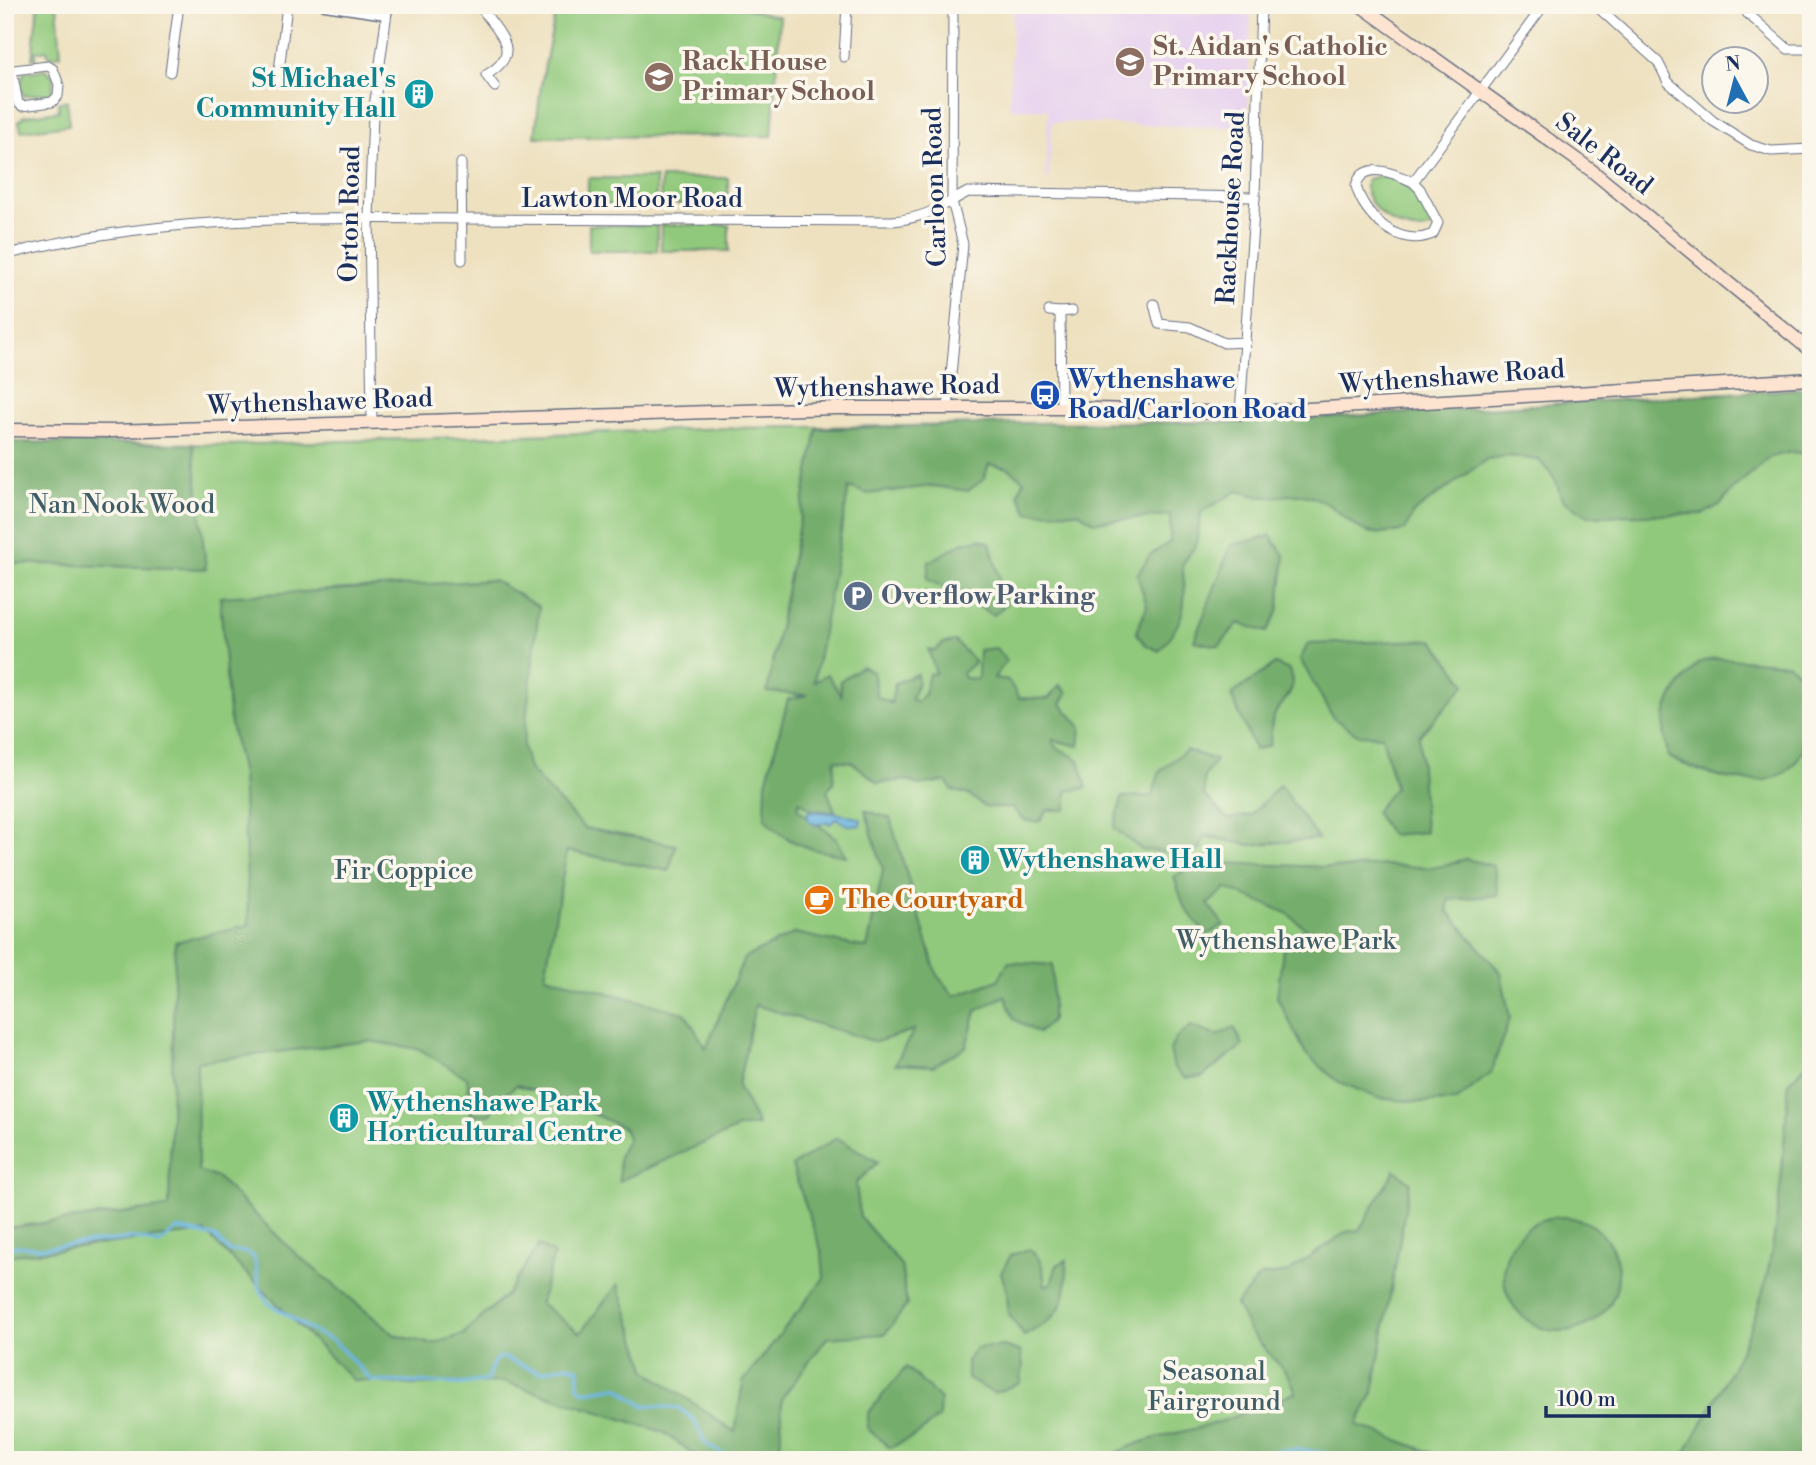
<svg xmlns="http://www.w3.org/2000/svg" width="1816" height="1465" viewBox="0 0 1816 1465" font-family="'Libre Bodoni',serif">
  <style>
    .built { fill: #e7d2ef }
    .green { fill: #91c97c; stroke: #567c6d; stroke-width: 2 }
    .forest { fill: #74ad6c; stroke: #486e65; stroke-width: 2 }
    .water { fill: #67b3e0; stroke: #41719f; stroke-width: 2 }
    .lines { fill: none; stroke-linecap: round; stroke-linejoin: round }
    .stream { stroke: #67b3e0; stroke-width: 3.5 }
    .minor-casing { stroke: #656d80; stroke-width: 11 }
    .tertiary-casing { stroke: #656d80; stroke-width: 13 }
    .secondary-casing { stroke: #656d80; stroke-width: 15 }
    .minor { stroke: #fff; stroke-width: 9 }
    .tertiary { stroke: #fff; stroke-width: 10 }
    .secondary { stroke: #fde4d1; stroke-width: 12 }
    .labels { text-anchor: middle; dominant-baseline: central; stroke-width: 7; stroke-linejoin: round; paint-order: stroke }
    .education-label { font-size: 26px; font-weight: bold; fill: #785e54; stroke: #fbf7ec; text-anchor: start }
    .culture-label { font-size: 26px; font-weight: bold; fill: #0d838f; stroke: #fbf7ec; text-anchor: start }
    .street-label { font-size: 26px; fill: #1b2f5e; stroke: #fbf7ec }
    .transit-label { font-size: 26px; font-weight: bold; fill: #164399; stroke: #fbf7ec; text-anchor: start }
    .park-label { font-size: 26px; fill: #3e5d67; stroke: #fbf7ec }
    .service-label { font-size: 26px; font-weight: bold; fill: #4e5e75; stroke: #fbf7ec; text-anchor: start }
    .food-label { font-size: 26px; font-weight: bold; fill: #c56008; stroke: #fbf7ec; text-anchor: start }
  </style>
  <rect width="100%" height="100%" fill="#fbf7ec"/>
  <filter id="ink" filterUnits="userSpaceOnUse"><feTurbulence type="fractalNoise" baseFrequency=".0143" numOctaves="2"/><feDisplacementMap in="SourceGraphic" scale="14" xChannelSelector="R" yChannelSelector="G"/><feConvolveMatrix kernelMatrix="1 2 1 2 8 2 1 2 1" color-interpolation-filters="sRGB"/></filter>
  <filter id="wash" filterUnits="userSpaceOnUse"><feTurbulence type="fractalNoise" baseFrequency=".00686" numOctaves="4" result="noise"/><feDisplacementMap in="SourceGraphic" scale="28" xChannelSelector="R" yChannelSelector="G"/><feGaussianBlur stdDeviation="1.57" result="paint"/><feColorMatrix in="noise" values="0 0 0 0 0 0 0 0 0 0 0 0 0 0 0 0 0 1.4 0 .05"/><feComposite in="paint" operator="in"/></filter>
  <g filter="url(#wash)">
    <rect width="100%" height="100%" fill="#eee1c0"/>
    <path class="built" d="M1013 8 1251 15 1247 128 1052 122 1049 179H1046L1048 110 1009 108Z"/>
    <g class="green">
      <path d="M38 5H57L61 55 49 57 47 50 35 52 36 59H32Z"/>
      <path d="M557 5H733L780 17 772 136 535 137 541 85Z"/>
      <path d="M45 69 54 77 52 93 24 96 20 86 24 73Z"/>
      <path d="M67 100 69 125 21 131 19 121 24 116 59 111 58 103Z"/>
      <path d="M1384 175C1410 185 1420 197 1433 222L1431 227C1407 241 1358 206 1367 179Z"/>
      <rect x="588" y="178" width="68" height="26"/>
      <path d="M661 178H728V204H660Z"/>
      <rect x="589" y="225" width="68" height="26"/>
      <rect x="661" y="225" width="68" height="26"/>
      <path d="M1811 388V1460H1725L1686 1452 1669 1460H5V442L231 445 728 428 1253 422Z"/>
    </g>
    <g class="forest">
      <path d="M1811 388V455L1792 452 1770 457 1734 488 1721 504 1703 514 1589 516 1562 500 1555 479 1539 460 1509 456 1487 459 1413 513 1406 529C1349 547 1350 506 1308 496 1293 492 1279 498 1265 497 1256 497 1246 493 1238 491L1201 512 1196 545 1182 565C1188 604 1185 621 1159 651L1146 645 1136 633 1147 606 1137 575 1150 555 1170 542V515L1094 522 1078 512 1028 513 1018 494 1024 481 1008 468 989 464 984 479 968 491 933 486 868 494 849 487 814 682 827 674 841 695 840 681 862 666 873 672 877 697 891 703 895 683 917 674 918 682 911 699 917 702 924 694 929 674 936 673 928 649 934 651 944 643 955 641 975 662 962 673 964 678 978 679 979 650 996 648 1006 661 994 678 1008 680 1019 698 1048 699 1060 685 1067 693 1061 704 1081 727 1079 746 1053 740 1055 746 1079 760 1087 788 1067 791 1066 810H1047L1040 821C1026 823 1021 820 1013 808L985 807 969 795 952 790 946 781 918 785 907 780 878 783 852 762 835 760 833 783 827 791 836 813 813 810 799 801 798 809 837 839 846 856C811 850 789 846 765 819L766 783 788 699 808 695 767 692 817 429 1012 423 1253 422Z"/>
      <path d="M5 442 193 444 206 569 5 563Z"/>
      <path d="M1271 536 1285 557 1278 612 1267 632 1238 623 1219 646 1194 641 1231 545Z"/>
      <path d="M979 539 990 542 1006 604 994 615 927 579 929 562 964 542Z"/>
      <path d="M494 580 539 607 523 746 529 769 584 828 676 845 669 871 567 851 545 976 685 1013 706 1048 744 958 795 933 867 948 883 870 865 810 890 818 937 975 954 996 998 980 1008 962 1053 965 1052 1020 1038 1033 1014 1019 1005 996 976 1011 966 1047 933 1066 895 1064 914 1030 876 1042 755 1005 738 1086 758 1125 738 1128 619 1181V1156L628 1138 624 1128 572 1104 517 1085 495 1103 490 1115H471L467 1078 419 1049 368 1041 197 1062 198 1171 218 1178 295 1253 395 1335 431 1344 462 1335 506 1295 539 1245 554 1254 540 1303 580 1333 618 1284 647 1371 735 1432 743 1382 824 1278 822 1253 792 1166 837 1138 878 1162 856 1183 860 1217 901 1265 907 1305 885 1334 827 1338 782 1398 780 1460H702L663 1432 504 1382 413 1385 353 1380 205 1232 5 1256V1228L169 1207 175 942 249 925 242 775 229 715 220 597Z"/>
      <path d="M1433 640 1466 684 1419 736 1425 832 1391 835 1375 812 1395 787 1382 736 1359 735 1333 718 1300 659 1308 644Z"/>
      <path d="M1716 658 1789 664 1811 686V740C1800 751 1798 764 1784 773 1754 792 1697 772 1669 757 1660 725 1663 703 1685 679 1697 665 1697 661 1716 658Z"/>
      <path d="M1275 664 1289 670C1299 694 1282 699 1274 716 1270 724 1271 737 1270 745L1255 750 1231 695Z"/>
      <path d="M1186 750 1216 760 1204 777V795L1228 819 1251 815 1280 785 1318 839 1250 845 1205 836 1200 850 1183 853 1142 850 1114 828 1122 797 1152 796 1160 771Z"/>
      <path d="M1466 859 1494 866 1498 895 1449 900 1447 910 1501 973 1510 1018 1491 1073 1456 1101 1416 1102 1378 1098 1337 1081 1306 1054 1277 997 1283 949 1306 929 1287 913 1226 888 1208 904 1224 925 1206 935 1184 906 1174 877 1197 862 1351 868C1379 863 1401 866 1428 868 1440 868 1454 862 1466 859Z"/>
      <path d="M1191 1026 1217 1036 1234 1027 1243 1045 1202 1077 1185 1078 1174 1068 1170 1050 1176 1038Z"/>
      <path d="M1811 1061V1460H1725L1686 1452C1715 1398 1750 1343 1765 1283 1781 1217 1783 1148 1789 1081Z"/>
      <path d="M1395 1170 1410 1182 1373 1393 1357 1425 1451 1460H1104C1138 1437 1182 1434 1219 1422 1248 1413 1266 1400 1296 1393L1289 1376 1250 1332 1236 1305 1260 1276 1288 1272 1346 1232 1359 1230Z"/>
      <circle cx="1561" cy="1274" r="57"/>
      <path d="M1029 1249C1043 1259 1043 1269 1045 1285L1051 1284 1057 1265 1067 1260C1066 1304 1065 1314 1024 1336L1008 1313 1007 1291 1001 1273 1011 1255Z"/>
      <path d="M1004 1346 1021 1352 1023 1366 1020 1383 994 1393 967 1379V1361L976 1348Z"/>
      <path d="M906 1367 940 1399 939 1417 917 1435 890 1448 868 1429V1413Z"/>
    </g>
    <path class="water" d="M808 811 836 813 861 819 860 825C851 827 844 825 837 818L830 824 826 822 816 825 808 820Z"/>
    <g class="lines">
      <g class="stream">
        <path d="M5 1251 15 1246 40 1248 135 1238 159 1244 177 1229 215 1237 229 1251 246 1252 254 1257 259 1287 268 1303 314 1332 334 1341 372 1381 462 1384 487 1380 494 1361 501 1357 540 1372 567 1365 579 1369 578 1387 584 1392 617 1387 642 1405 679 1408 694 1420 706 1444 733 1460"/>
        <path d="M1244 1460C1285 1445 1309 1448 1351 1460"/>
      </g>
    </g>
  </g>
  <g filter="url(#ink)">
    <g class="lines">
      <g class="minor-casing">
        <g id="minor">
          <path d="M480 5C495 32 527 51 486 75L495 87"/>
          <path d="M1595 5 1658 62 1668 82 1713 121 1751 145 1771 151 1811 149"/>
          <path d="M1745 5 1747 13 1788 49H1811"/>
          <path d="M844 57 847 5"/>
          <path d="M5 71 48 66 53 69 59 85 58 96 52 102 22 106 18 103 12 71"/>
          <path d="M170 72 179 5"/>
          <path d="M278 79 287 5"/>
          <path d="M461 163 462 260"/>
          <path d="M1413 182 1420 189 1438 223 1433 234C1399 249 1364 216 1356 186 1363 159 1396 174 1413 182L1544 5"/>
          <path d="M5 255C155 215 310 218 464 219 607 220 750 220 893 221 929 217 939 207 968 192L1255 197"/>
          <path d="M1154 304 1159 324 1190 327 1224 343 1246 342"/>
          <path d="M1049 311 1060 312"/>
          <path d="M948 408 963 244 952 201 953 5"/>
          <path d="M1061 408 1060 312 1072 311"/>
          <path d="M1240 413 1255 197 1261 5"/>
          <path d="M372 424 369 217 373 115 388 5"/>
        </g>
      </g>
      <g class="tertiary-casing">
        <path id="tertiary" d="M325 5 386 14"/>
      </g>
      <g class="secondary-casing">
        <g id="secondary">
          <path d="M1360 5 1591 170 1811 351"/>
          <path d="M5 430 112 431 836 408H1061L1240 413 1811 379"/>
        </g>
      </g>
      <use href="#minor" class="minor"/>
      <use href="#tertiary" class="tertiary"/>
      <use href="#secondary" class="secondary"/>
    </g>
  </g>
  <defs>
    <g id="school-disc" transform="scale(1.575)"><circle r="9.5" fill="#8d6e63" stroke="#fbf7ec"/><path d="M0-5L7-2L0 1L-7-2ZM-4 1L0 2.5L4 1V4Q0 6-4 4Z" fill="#fff"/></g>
    <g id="building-disc" transform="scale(1.575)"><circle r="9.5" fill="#0f9aa8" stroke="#fbf7ec"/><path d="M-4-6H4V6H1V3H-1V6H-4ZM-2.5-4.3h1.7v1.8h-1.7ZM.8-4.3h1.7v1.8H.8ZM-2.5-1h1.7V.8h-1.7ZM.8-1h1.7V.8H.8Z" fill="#fff"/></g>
    <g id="bus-disc" transform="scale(1.575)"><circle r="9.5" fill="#1a4fb4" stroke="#fbf7ec"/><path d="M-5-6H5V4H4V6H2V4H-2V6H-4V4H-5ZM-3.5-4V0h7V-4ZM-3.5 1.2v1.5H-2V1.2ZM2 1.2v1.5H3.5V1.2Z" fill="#fff"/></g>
    <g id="parking-disc" transform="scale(1.575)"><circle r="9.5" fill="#5c6f8a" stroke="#fbf7ec"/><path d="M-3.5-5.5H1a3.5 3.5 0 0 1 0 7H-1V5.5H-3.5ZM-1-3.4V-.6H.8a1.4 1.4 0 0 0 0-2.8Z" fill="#fff"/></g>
    <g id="cafe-disc" transform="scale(1.575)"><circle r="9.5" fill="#e8710a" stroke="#fbf7ec"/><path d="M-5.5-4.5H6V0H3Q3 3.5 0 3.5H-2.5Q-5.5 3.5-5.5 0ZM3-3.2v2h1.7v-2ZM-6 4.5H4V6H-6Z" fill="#fff"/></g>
  </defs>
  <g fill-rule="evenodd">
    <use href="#school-disc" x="1130" y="62"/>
    <use href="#school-disc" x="659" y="77"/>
    <use href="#building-disc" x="419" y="94"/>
    <use href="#bus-disc" x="1045" y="395"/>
    <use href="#parking-disc" x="858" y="596"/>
    <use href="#building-disc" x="975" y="860"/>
    <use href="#cafe-disc" x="819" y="900"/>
    <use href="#building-disc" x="344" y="1118"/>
  </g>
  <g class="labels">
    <g class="education-label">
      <text x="1153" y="47">St. Aidan's Catholic<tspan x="1153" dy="30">Primary School</tspan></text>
      <text x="682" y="62">Rack House<tspan x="682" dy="30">Primary School</tspan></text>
    </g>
    <g class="culture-label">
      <text x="396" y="79" text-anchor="end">St Michael's<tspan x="396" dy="30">Community Hall</tspan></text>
      <text x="998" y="860">Wythenshawe Hall</text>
      <text x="367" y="1103">Wythenshawe Park<tspan x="367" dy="30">Horticultural Centre</tspan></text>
    </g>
    <g class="street-label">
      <text transform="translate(1604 154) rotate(38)">Sale Road</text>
      <text transform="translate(935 187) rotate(-92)">Carloon Road</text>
      <text x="632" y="199">Lawton Moor Road</text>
      <text transform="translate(1231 208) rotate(-87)">Rackhouse Road</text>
      <text transform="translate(350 214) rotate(-89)">Orton Road</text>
      <text transform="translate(1452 377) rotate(-4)">Wythenshawe Road</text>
      <text transform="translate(887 387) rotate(-1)">Wythenshawe Road</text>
      <text transform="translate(320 402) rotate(-2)">Wythenshawe Road</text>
    </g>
    <g class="transit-label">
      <text x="1068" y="380">Wythenshawe<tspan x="1068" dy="30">Road/Carloon Road</tspan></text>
    </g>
    <g class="park-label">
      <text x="122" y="505">Nan Nook Wood</text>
      <text x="404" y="871">Fir Coppice</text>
      <text x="1286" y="941">Wythenshawe Park</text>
      <text x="1214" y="1372">Seasonal<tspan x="1214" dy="30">Fairground</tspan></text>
    </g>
    <g class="service-label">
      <text x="881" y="596">Overflow Parking</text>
    </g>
    <g class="food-label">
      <text x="842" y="900">The Courtyard</text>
    </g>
  </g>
  <rect width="1816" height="1465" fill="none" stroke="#fbf7ec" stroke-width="28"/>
  <g transform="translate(1735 80) rotate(353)"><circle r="33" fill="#fbf7ec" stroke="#a1a7b3" stroke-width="2"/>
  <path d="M0-5L12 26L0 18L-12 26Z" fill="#1f6fb2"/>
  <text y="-10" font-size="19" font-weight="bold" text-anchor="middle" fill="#1b2f5e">N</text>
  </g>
  <path d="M1546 1406v10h163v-10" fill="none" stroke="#1b2f5e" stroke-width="3.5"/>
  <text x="1557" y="1406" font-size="21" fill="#1b2f5e" stroke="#fbf7ec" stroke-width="5" paint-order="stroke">100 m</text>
</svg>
